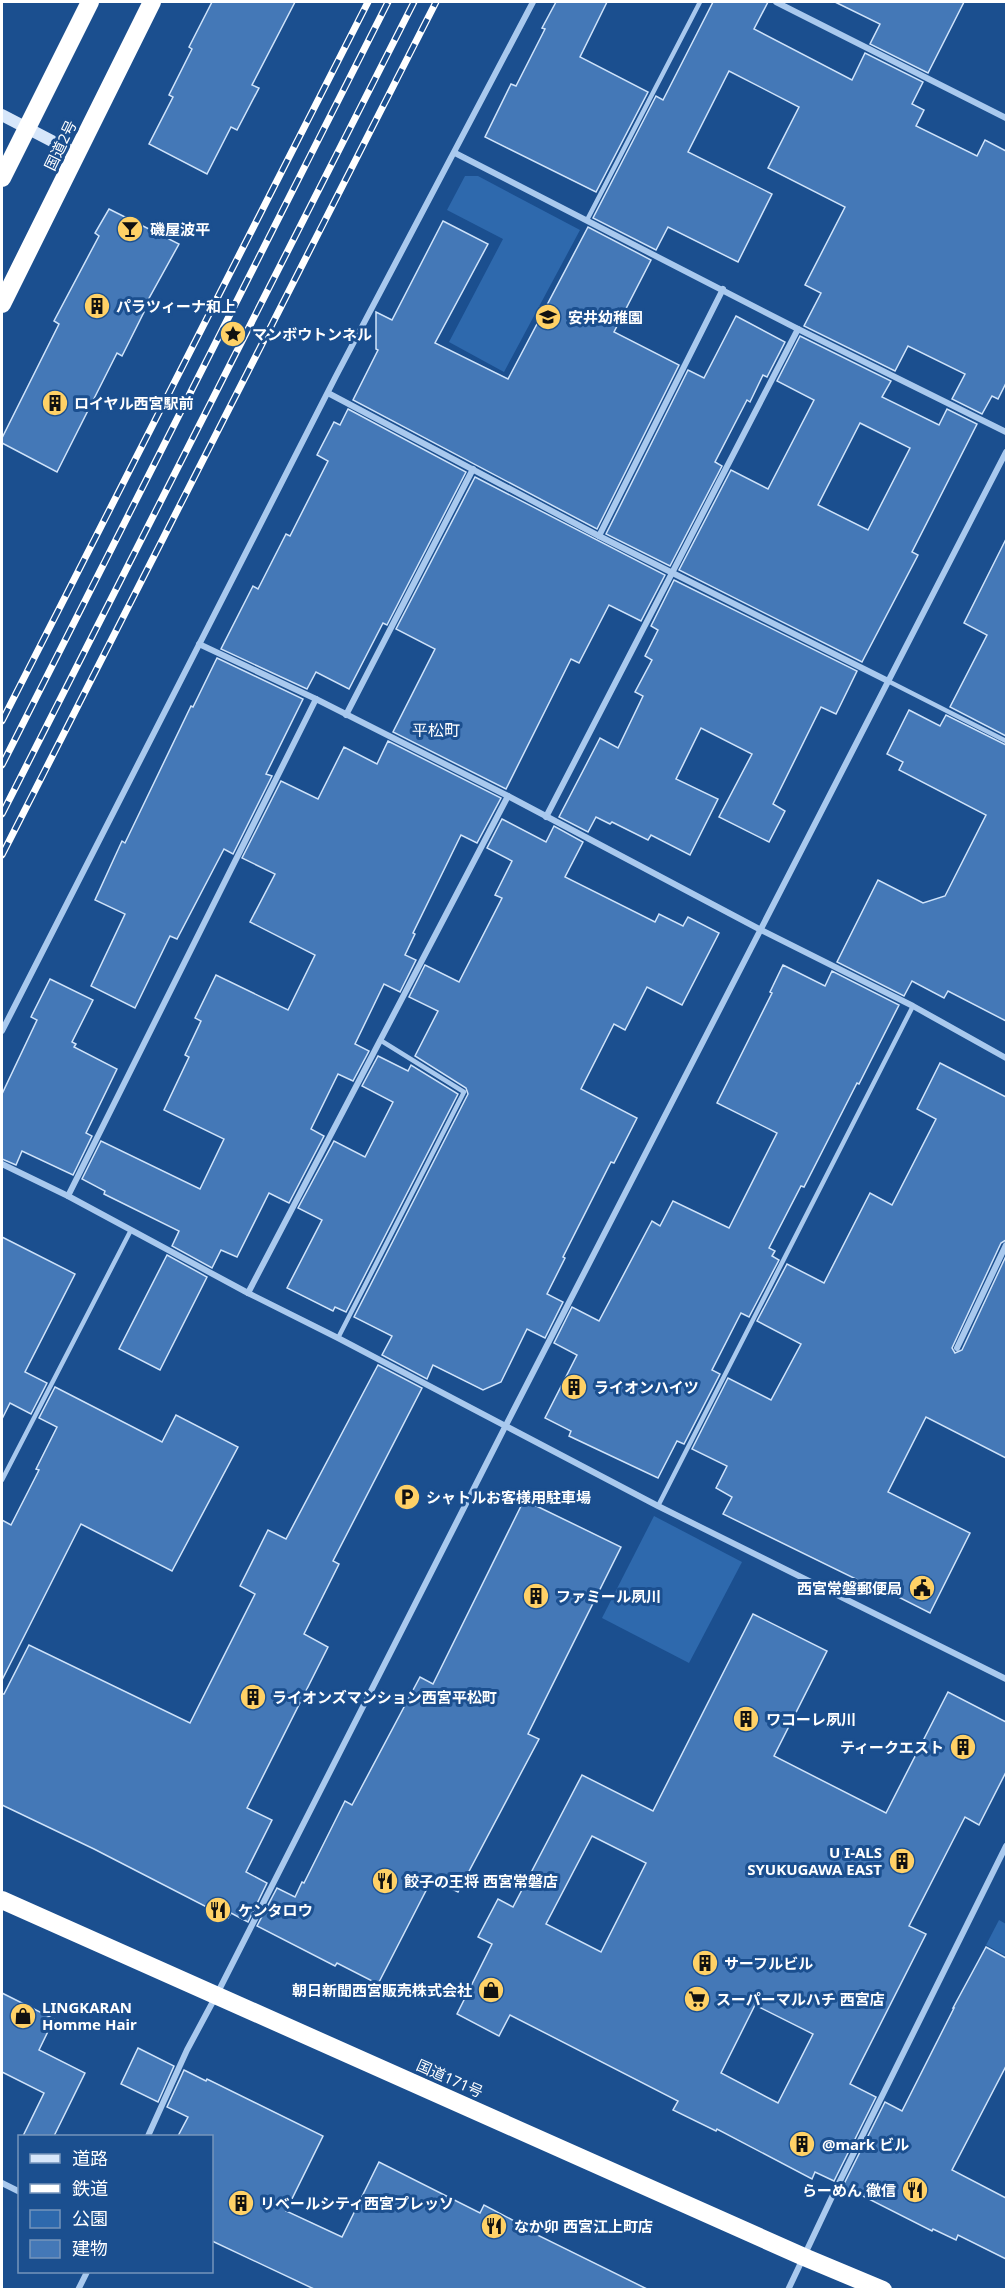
<svg xmlns="http://www.w3.org/2000/svg" width="1008" height="2291" viewBox="0 0 1008 2291" font-family="'Noto Sans','Noto Sans JP',sans-serif">
  <style>
    .green { fill: #2e69ad }
    .building { fill: #4478b7; stroke: #cfe3fa; stroke-width: 1.5; fill-rule: evenodd }
    .lines { fill: none; stroke-linecap: round; stroke-linejoin: round }
    .lane { stroke: #a9c9ee; stroke-width: 4.5 }
    .street { stroke: #a9c9ee; stroke-width: 6 }
    .secondary { stroke: #d6e6fa; stroke-width: 12 }
    .highway { stroke: #fff; stroke-width: 18 }
    .rail-casing { stroke: #fff; stroke-width: 7 }
    .rail { stroke: #1b4f8f; stroke-width: 4.5; stroke-dasharray: 14; stroke-linecap: butt }
    .labels { text-anchor: middle; dominant-baseline: central; stroke-width: 6; stroke-linejoin: round; paint-order: stroke }
    .street-label { font-size: 15px; fill: #fff; stroke: #1b4f8f }
    .poi-label { font-size: 15px; font-weight: bold; fill: #fff; stroke: #1b4f8f; text-anchor: start }
    .neighbourhood-label { font-size: 16px; fill: #fff; stroke: #1b4f8f }
  </style>
  <rect width="100%" height="100%" fill="#1b4f8f"/>
  <g class="green">
    <path d="M465 176H478L580 230 504 372 449 342 503 239 447 210Z"/>
    <path d="M654 1516 742 1562 689 1663 602 1618Z"/>
    <path d="M999 1920 1006 1924V1956L986 1945Z"/>
  </g>
  <g class="building">
    <path d="M212 2H295L252 85 259 88 237 130 231 127 207 174 149 144 173 97 169 95 192 49 189 47Z"/>
    <path d="M556 2H607L580 57 648 92 596 192 485 137 511 84 516 86 545 29 542 28Z"/>
    <path d="M713 2H768L754 29 852 80 865 53 923 82 912 104 924 110 916 126 977 156 985 140 1006 151V383L998 399 992 396 982 414 952 399 965 374 908 346 895 371 804 326 821 293 805 285 845 207 768 168 799 107 729 71 688 152 772 194 738 262 668 227 656 250 593 218 656 96 663 100Z"/>
    <path d="M835 2H964L928 73 870 44 880 24Z"/>
    <path d="M109 209 179 244 142 311 144 312 122 356 117 353 57 472 2 443V438L59 324 54 321 99 236 95 233Z"/>
    <path d="M443 221 488 244 435 343 508 379 588 227 651 260 614 332 679 365 597 529 353 400 378 350 376 349V312L392 320Z"/>
    <path d="M736 316 785 342 767 377 763 375 750 402 747 400 715 462 722 466 670 566 606 534 688 370 704 378Z"/>
    <path d="M800 336 891 381 882 397 939 425 947 409 977 424 912 552 918 555 862 662 679 570 731 470 768 489 814 400 777 381ZM860 423 910 448 868 530 818 505Z"/>
    <path d="M348 409 466 472 387 625 383 623 349 689 316 672 307 689 221 649 253 586 258 589 286 534 290 536 328 461 317 455 334 422 340 425Z"/>
    <path d="M475 477 665 575 641 621 609 605 579 663 571 659 506 789 393 732 435 649 396 629Z"/>
    <path d="M1006 539V736L950 707 987 635 964 623Z"/>
    <path d="M674 580 857 671 836 714 821 707 773 804 785 811 769 842 719 817 752 754 701 728 676 779 718 799 690 855 651 835 648 840 612 822 610 824 596 817 588 832 559 817 600 738 618 748 643 696 635 692 652 660 645 656 658 630 651 626Z"/>
    <path d="M217 658 303 699 266 774 272 776 233 854 224 849 177 939 170 936 135 1008 91 986 125 914 95 900 122 841 125 843 191 706 193 707Z"/>
    <path d="M909 710 940 726 946 715 1006 745V1021L948 991 944 998 912 981 904 996 837 962 878 880 923 903 945 896 986 815 899 770 903 762 887 754Z"/>
    <path d="M388 741 501 798 477 843 461 835 413 933 415 934 405 955 416 960 400 992 384 984 355 1044 369 1051 353 1081 338 1074 311 1129 324 1136 289 1203 269 1193 237 1257 221 1250 212 1268 172 1246 179 1231 104 1194 105 1191 82 1179 101 1141 200 1189 224 1139 164 1110 189 1057 185 1055 201 1021 195 1018 216 975 288 1010 315 955 250 922 275 874 242 858 281 781 318 799 344 747 377 764Z"/>
    <path d="M502 819 546 842 554 826 583 842 565 877 655 922 659 914 683 926 688 917 719 933 682 1005 647 987 625 1030 614 1024 581 1089 637 1118 614 1163 611 1162 563 1257 565 1258 547 1294 563 1302 545 1338 527 1329 501 1382 483 1390 433 1365 427 1379 382 1355 392 1336 354 1317 468 1094 466 1088 415 1056 438 1011 409 997 425 965 459 982 502 898 495 895 512 861 487 848Z"/>
    <path d="M783 965 825 986 832 971 899 1005 859 1084 857 1083 804 1187 801 1186 769 1248 775 1251 772 1256 779 1260 749 1317 741 1313 712 1370 720 1374 684 1444 677 1441 658 1478 569 1436 571 1431 545 1418 577 1355 554 1343 572 1307 599 1321 652 1221 660 1226 673 1201 729 1228 777 1133 717 1103 772 993 770 992Z"/>
    <path d="M50 979 93 1000 72 1042 76 1044 74 1047 117 1069 86 1133 92 1136 73 1175 22 1151 16 1165 2 1159V1094L37 1020 31 1017Z"/>
    <path d="M378 1056 408 1071 411 1065 458 1094 346 1312 335 1307 333 1311 287 1288 322 1220 298 1208 334 1141 365 1157 393 1102 362 1086Z"/>
    <path d="M940 1063 1006 1097V1240L1001 1243 952 1348 955 1353 962 1350 1006 1256V1458L926 1417 888 1492 970 1533 930 1613 869 1582 868 1585 723 1514 732 1497 716 1488 727 1466 692 1449 728 1378 771 1400 801 1344 757 1321 787 1264 824 1283 870 1193 892 1205 936 1119 917 1109Z"/>
    <path d="M2 1237 75 1274 25 1372 47 1383 31 1414 10 1403 2 1419Z"/>
    <path d="M167 1255 207 1277 160 1370 119 1349Z"/>
    <path d="M378 1365 422 1388 333 1561 339 1564 304 1634 328 1647 247 1808 272 1820 246 1872 267 1883 248 1922 231 1913 228 1918 94 1849 2 1805V1694H4L29 1645 190 1723 255 1594 240 1586 268 1530 286 1539Z"/>
    <path d="M55 1387 162 1442 176 1415 238 1447 172 1571 81 1524 2 1680V1520L11 1525 39 1470 36 1469 57 1427 39 1418Z"/>
    <path d="M524 1500 621 1547 528 1734 539 1739 458 1892 432 1879 378 1984 337 1963 335 1966 257 1926 277 1888 295 1897 302 1882 304 1883 345 1801 352 1805 420 1677 433 1684Z"/>
    <path d="M753 1614 827 1651 774 1756 886 1813 948 1692 1006 1722V1772L979 1825 965 1817 909 1926 926 1934 850 2084 876 2097 834 2181 815 2172 812 2179 717 2129 716 2131 673 2110 678 2101 510 2015 499 2036 457 2014 492 1944 478 1937 498 1899 513 1907 582 1775 653 1811ZM592 1836 646 1863 601 1952 546 1924ZM755 2005 813 2034 778 2103 721 2073Z"/>
    <path d="M986 1947 1006 1958V2066L952 2170 1006 2198V2259L958 2235 956 2240 933 2229 932 2231 843 2186 885 2102 902 2111 954 2008H953Z"/>
    <path d="M2 1993 54 2019 39 2050 85 2073 54 2136H23L44 2093 2 2072Z"/>
    <path d="M138 2048 174 2066 158 2102 121 2084Z"/>
    <path d="M184 2070 206 2081 207 2079 323 2136 286 2211 342 2237 379 2162 480 2213 484 2205 518 2223 517 2225 647 2289H314L212 2241V2136H178L188 2117 167 2107Z"/>
  </g>
  <g class="lines">
    <g class="lane">
      <path d="M587 220 700 2"/>
      <path d="M888 681 1006 741"/>
      <path d="M338 1338 464 1092 380 1040"/>
      <path d="M2 1480 131 1230"/>
      <path d="M658 1506 913 1006"/>
    </g>
    <g class="street">
      <path d="M776 2 1006 118"/>
      <path d="M455 153 798 329 1006 432"/>
      <path d="M328 393 599 536 888 681"/>
      <path d="M599 536 723 289"/>
      <path d="M199 644 316 699 508 796 761 930 913 1006 1006 1058"/>
      <path d="M346 715 473 469"/>
      <path d="M546 817 798 329"/>
      <path d="M2 1031 336 376 533 2"/>
      <path d="M2 1164 68 1196 248 1293 338 1338 658 1506 1006 1679"/>
      <path d="M68 1196 316 699"/>
      <path d="M248 1293 508 796"/>
      <path d="M957 1348 1006 1245"/>
      <path d="M148 2136 187 2050 217 1994 505 1427 1006 452"/>
      <path d="M2 2183 20 2192"/>
      <path d="M78 2290 87 2272"/>
      <path d="M788 2290 831 2199 1006 1846"/>
    </g>
    <path class="secondary" d="M2 115 75 153"/>
    <g class="highway">
      <path d="M2 178 90 2"/>
      <path d="M2 304 152 2"/>
      <path d="M2 1900 804 2257 883 2290"/>
    </g>
    <g class="rail-casing">
      <g id="rail">
        <path d="M2 721 368 2"/>
        <path d="M2 765 388 2"/>
        <path d="M2 814 414 2"/>
        <path d="M2 855 436 2"/>
      </g>
    </g>
    <use href="#rail" class="rail"/>
  </g>
  <defs>
    <g id="bar-disc" transform="scale(1.35)"><circle r="9.5" fill="#ffd166" stroke="#1b4f8f"/><path d="M-6-5H6L.8 .8V4.5H3.5V6h-7V4.5H-.8V.8Z" fill="#111"/></g>
    <g id="building-disc" transform="scale(1.35)"><circle r="9.5" fill="#ffd166" stroke="#1b4f8f"/><path d="M-4-6H4V6H1V3H-1V6H-4ZM-2.5-4.3h1.7v1.8h-1.7ZM.8-4.3h1.7v1.8H.8ZM-2.5-1h1.7V.8h-1.7ZM.8-1h1.7V.8H.8Z" fill="#111"/></g>
    <g id="school-disc" transform="scale(1.35)"><circle r="9.5" fill="#ffd166" stroke="#1b4f8f"/><path d="M0-5L7-2L0 1L-7-2ZM-4 1L0 2.5L4 1V4Q0 6-4 4Z" fill="#111"/></g>
    <g id="sight-disc" transform="scale(1.35)"><circle r="9.5" fill="#ffd166" stroke="#1b4f8f"/><path d="M0-6L1.8-2.2L6-1.7L2.9 1.2L3.7 5.4L0 3.3L-3.7 5.4L-2.9 1.2L-6-1.7L-1.8-2.2Z" fill="#111"/></g>
    <g id="parking-disc" transform="scale(1.35)"><circle r="9.5" fill="#ffd166" stroke="#1b4f8f"/><path d="M-3.5-5.5H1a3.5 3.5 0 0 1 0 7H-1V5.5H-3.5ZM-1-3.4V-.6H.8a1.4 1.4 0 0 0 0-2.8Z" fill="#111"/></g>
    <g id="civic-disc" transform="scale(1.35)"><circle r="9.5" fill="#ffd166" stroke="#1b4f8f"/><path d="M-.6-6.5H3V-4.5H.6V-3L4-1V1h2V6H-6V1h2V-1L-.6-3ZM-1.2 2.5V6h2.4V2.5Z" fill="#111"/></g>
    <g id="restaurant-disc" transform="scale(1.35)"><circle r="9.5" fill="#ffd166" stroke="#1b4f8f"/><path d="M-5-6h1v4h1v-4h1v4h1v-4h1v5L-1.5 .5V6h-2V.5L-5-1ZM5-6V6H3V1.5H1.5Q1.5-4 5-6Z" fill="#111"/></g>
    <g id="shop-disc" transform="scale(1.35)"><circle r="9.5" fill="#ffd166" stroke="#1b4f8f"/><path d="M-5-2.5h2.3a2.7 3.5 0 0 1 5.4 0H5L5.5 6h-11ZM-1.5-2.5h3a1.5 2.3 0 0 0-3 0Z" fill="#111"/></g>
    <g id="supermarket-disc" transform="scale(1.35)"><circle r="9.5" fill="#ffd166" stroke="#1b4f8f"/><path d="M-6-5.5h2.5l.6 2H6L4.5 2H-2.5L-4.4-4H-6ZM-1.5 3.2a1.3 1.3 0 1 0 .1 0ZM3 3.2a1.3 1.3 0 1 0 .1 0Z" fill="#111"/></g>
  </defs>
  <g fill-rule="evenodd">
    <use href="#bar-disc" x="130" y="229"/>
    <use href="#building-disc" x="97" y="306"/>
    <use href="#school-disc" x="548" y="317"/>
    <use href="#sight-disc" x="233" y="334"/>
    <use href="#building-disc" x="55" y="403"/>
    <use href="#building-disc" x="574" y="1387"/>
    <use href="#parking-disc" x="407" y="1497"/>
    <use href="#civic-disc" x="922" y="1588"/>
    <use href="#building-disc" x="536" y="1596"/>
    <use href="#building-disc" x="253" y="1697"/>
    <use href="#building-disc" x="746" y="1719"/>
    <use href="#building-disc" x="963" y="1747"/>
    <use href="#building-disc" x="902" y="1861"/>
    <use href="#restaurant-disc" x="385" y="1881"/>
    <use href="#restaurant-disc" x="218" y="1910"/>
    <use href="#building-disc" x="705" y="1963"/>
    <use href="#shop-disc" x="491" y="1990"/>
    <use href="#supermarket-disc" x="697" y="1999"/>
    <use href="#shop-disc" x="23" y="2016"/>
    <use href="#building-disc" x="802" y="2144"/>
    <use href="#restaurant-disc" x="915" y="2190"/>
    <use href="#building-disc" x="241" y="2203"/>
    <use href="#restaurant-disc" x="494" y="2226"/>
  </g>
  <g class="labels">
    <g class="street-label">
      <text transform="translate(60 145) rotate(-64)">国道2号</text>
      <text transform="translate(450 2078) rotate(24)">国道171号</text>
    </g>
    <g class="poi-label">
      <text x="150" y="229">磯屋波平</text>
      <text x="116" y="306">パラツィーナ和上</text>
      <text x="568" y="317">安井幼稚園</text>
      <text x="252" y="334">マンボウトンネル</text>
      <text x="74" y="403">ロイヤル西宮駅前</text>
      <text x="594" y="1387">ライオンハイツ</text>
      <text x="426" y="1497">シャトルお客様用駐車場</text>
      <text x="902" y="1588" text-anchor="end">西宮常磐郵便局</text>
      <text x="556" y="1596">ファミール夙川</text>
      <text x="272" y="1697">ライオンズマンション西宮平松町</text>
      <text x="766" y="1719">ワコーレ夙川</text>
      <text x="944" y="1747" text-anchor="end">ティークエスト</text>
      <text x="882" y="1852" text-anchor="end">U I-ALS<tspan x="882" dy="17">SYUKUGAWA EAST</tspan></text>
      <text x="404" y="1881">餃子の王将 西宮常磐店</text>
      <text x="238" y="1910">ケンタロウ</text>
      <text x="724" y="1963">サーフルビル</text>
      <text x="472" y="1990" text-anchor="end">朝日新聞西宮販売株式会社</text>
      <text x="716" y="1999">スーパーマルハチ 西宮店</text>
      <text x="42" y="2007">LINGKARAN<tspan x="42" dy="17">Homme Hair</tspan></text>
      <text x="822" y="2144">@mark ビル</text>
      <text x="896" y="2190" text-anchor="end">らーめん 徹信</text>
      <text x="260" y="2203">リベールシティ西宮プレッソ</text>
      <text x="514" y="2226">なか卯 西宮江上町店</text>
    </g>
    <g class="neighbourhood-label">
      <text x="436" y="730">平松町</text>
    </g>
  </g>
  <rect width="1008" height="2291" fill="none" stroke="#ffffff" stroke-width="6"/>
  <rect x="18" y="2135" width="195" height="138" fill="#1b4f8f" stroke="#7695bc" stroke-width="1.5"/>
  <rect x="30" y="2154" width="30" height="9" fill="#d6e6fa" stroke="#7695bc" stroke-width="1.5"/>
  <text x="72" y="2165" font-size="18" fill="#ffffff">道路</text>
  <rect x="30" y="2184" width="30" height="9" fill="#ffffff" stroke="#7695bc" stroke-width="1.5"/>
  <text x="72" y="2195" font-size="18" fill="#ffffff">鉄道</text>
  <rect x="30" y="2210" width="30" height="18" fill="#2e69ad" stroke="#7695bc" stroke-width="1.5"/>
  <text x="72" y="2225" font-size="18" fill="#ffffff">公園</text>
  <rect x="30" y="2240" width="30" height="18" fill="#4478b7" stroke="#7695bc" stroke-width="1.5"/>
  <text x="72" y="2255" font-size="18" fill="#ffffff">建物</text>
</svg>
